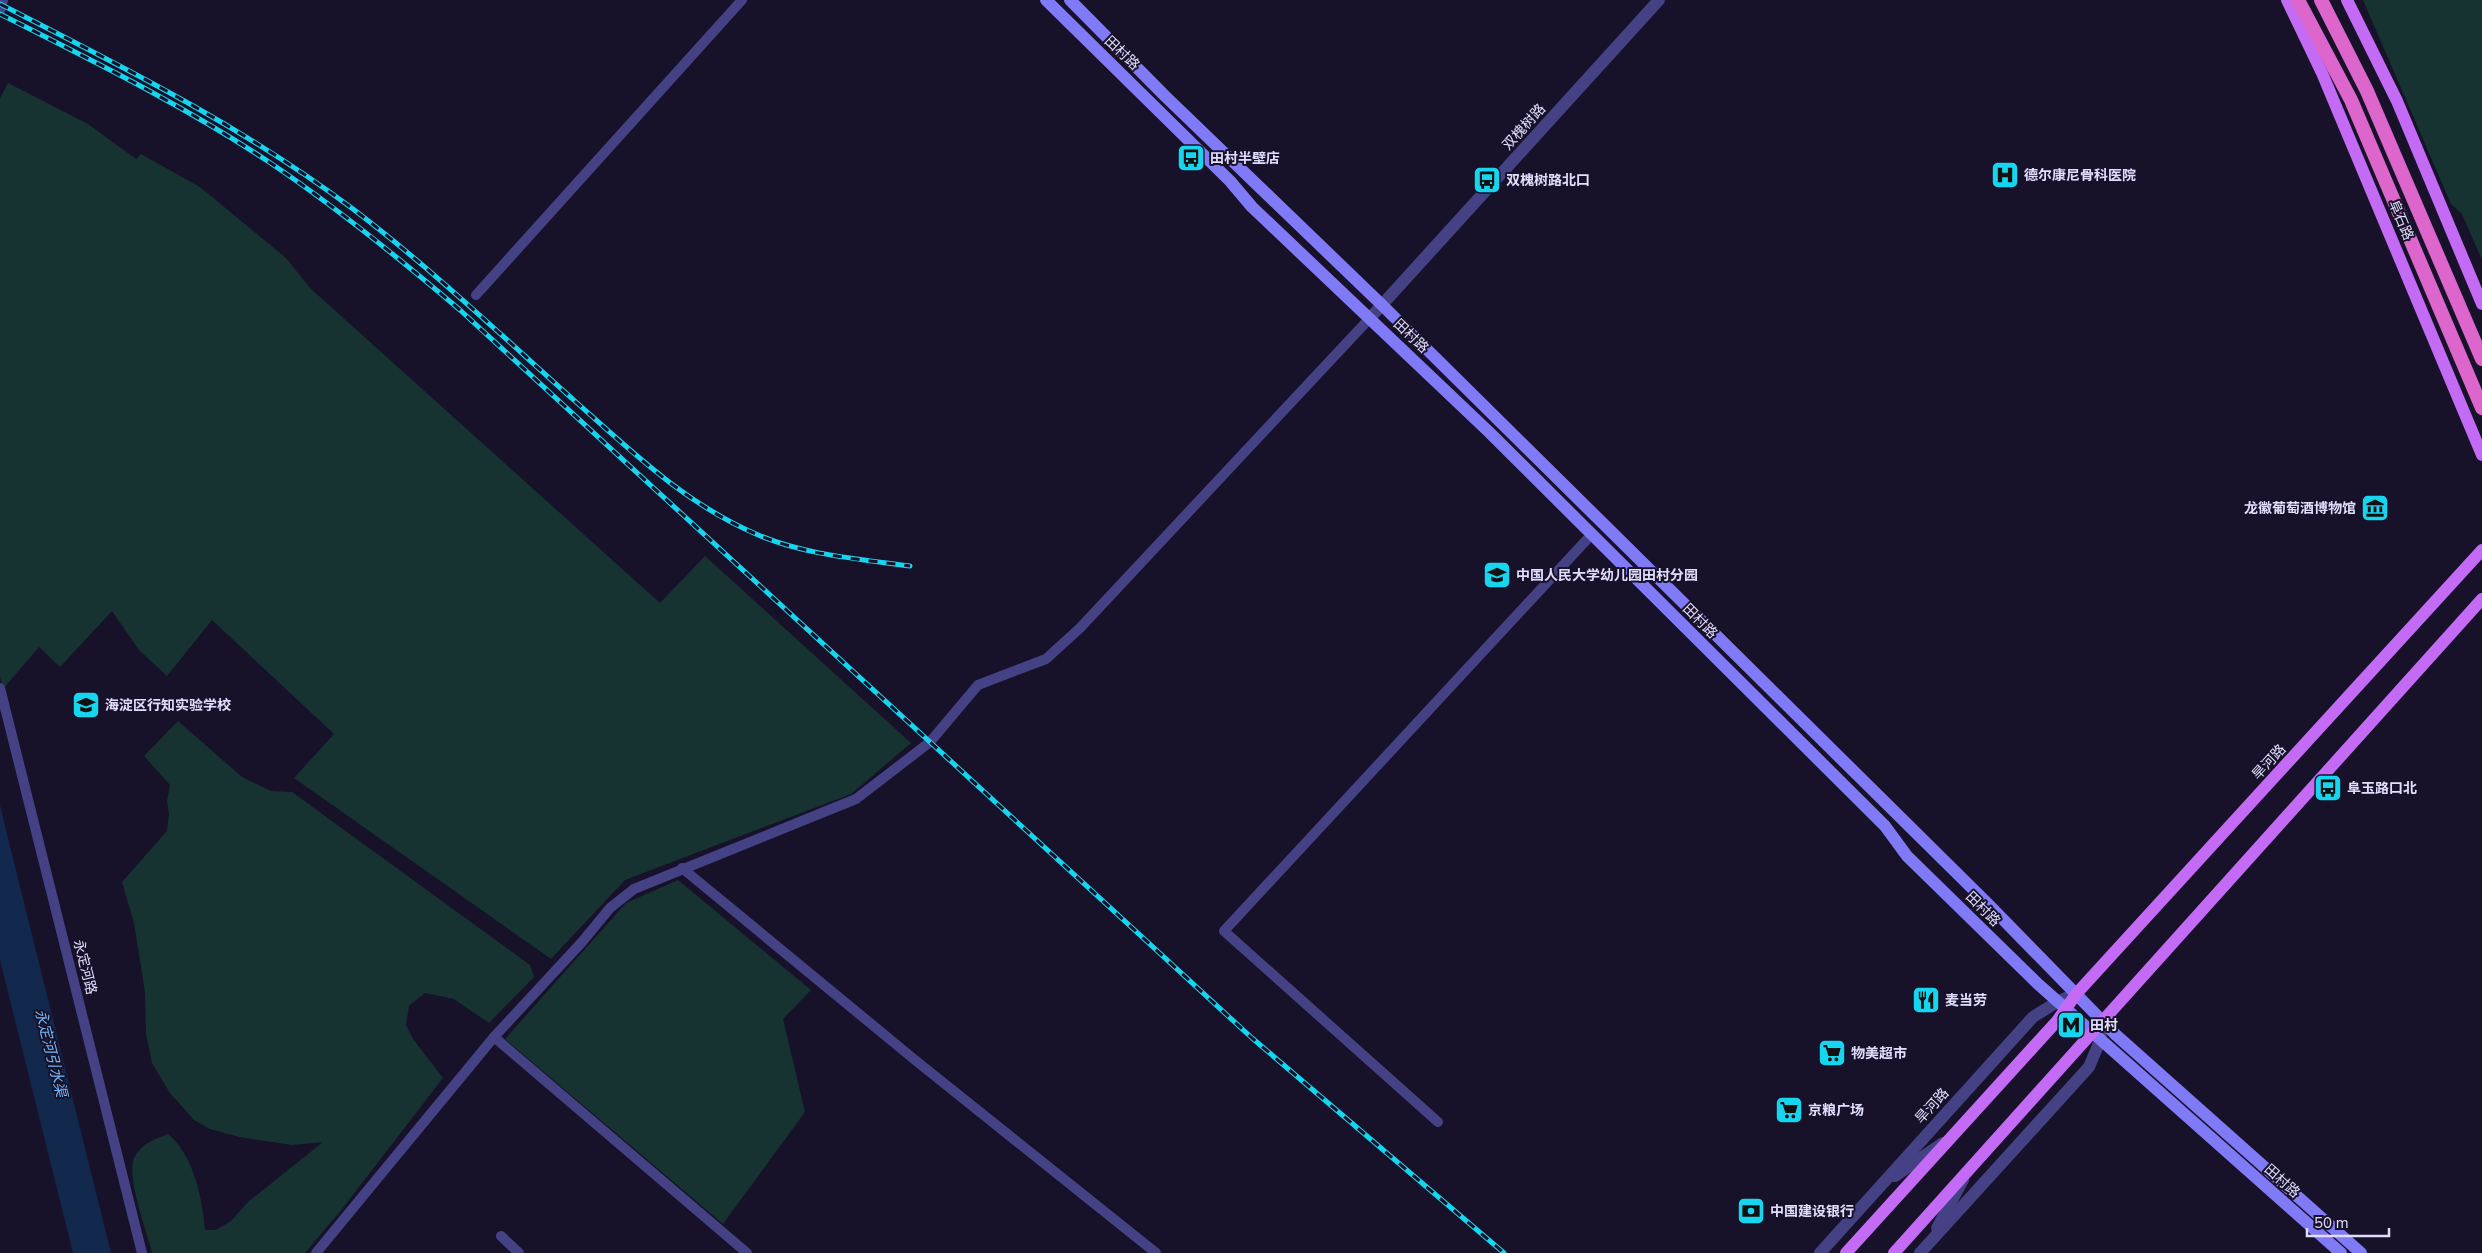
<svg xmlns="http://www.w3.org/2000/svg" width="2482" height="1253" viewBox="0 0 2482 1253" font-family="'Nunito Sans','Noto Sans SC',sans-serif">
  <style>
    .green { fill: #163332 }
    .water { fill: #13284d }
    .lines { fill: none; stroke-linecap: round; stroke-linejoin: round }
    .minor { stroke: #454185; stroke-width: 10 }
    .tertiary { stroke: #454185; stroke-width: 12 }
    .secondary { stroke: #807af6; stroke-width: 12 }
    .primary { stroke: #c46bf5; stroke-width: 12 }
    .trunk { stroke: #dc66cc; stroke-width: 14 }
    .rail-casing { stroke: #16d5ef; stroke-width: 5 }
    .rail { stroke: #171229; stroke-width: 3; stroke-dasharray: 9; stroke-linecap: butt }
    .labels { text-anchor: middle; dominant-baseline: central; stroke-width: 4; stroke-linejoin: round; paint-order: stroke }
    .street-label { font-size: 14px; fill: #e1ddfd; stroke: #171229 }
    .poi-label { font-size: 14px; font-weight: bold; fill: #e1ddfd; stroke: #171229; text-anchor: start }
    .water-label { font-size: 15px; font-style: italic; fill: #72b6f6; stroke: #171229 }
  </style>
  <rect width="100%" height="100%" fill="#171229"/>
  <g class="green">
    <path d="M2363 0H2482V260L2462 214 2451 204Z"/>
    <path d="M8 83 88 124 136 159 141 154 200 187 286 258 310 288 660 603 705 556 911 743 851 794 625 880 551 959 294 778 334 734 212 620 167 676 139 650 112 611 60 667 39 647 3 689 0 677V98Z"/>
    <path d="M178 721 242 777 271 791 292 792 530 965 534 977 489 1023 454 999 425 993 409 1006 406 1025 413 1039 443 1078 342 1209 305 1253H152C147 1232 126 1177 134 1158 141 1144 154 1139 168 1134 194 1156 202 1197 205 1230H216L231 1221 248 1202 323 1142 292 1145 239 1137 210 1129 194 1120 170 1093 152 1063 146 1034 145 992 134 923 122 882 167 831 169 814 167 801 170 785 144 756Z"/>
    <path d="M678 880 811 990 783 1019 805 1112 723 1224 505 1039 626 903Z"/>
  </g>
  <path class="water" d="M0 805 5 826 111 1253H73L0 960Z"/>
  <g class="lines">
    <g class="minor">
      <path d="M0 11 3 0"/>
      <path d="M476 295 742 0"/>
      <path d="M0 688 142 1253"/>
      <path d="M682 868 915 1060 1156 1253"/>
      <path d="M494 1037 747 1253"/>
      <path d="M1438 1122 1224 931 1592 534"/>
      <path d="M501 1236 519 1253"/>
      <path d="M316 1253 494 1037 582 942 610 908 634 889 856 799 930 742 978 685 1046 659 1080 628 1370 318"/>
    </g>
    <g class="tertiary">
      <path d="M1370 318 1659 0"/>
      <path d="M1895 1176 1943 1143"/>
      <path d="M1937 1228 1963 1180"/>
      <path d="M1820 1253 2033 1017 2057 1002 2077 993"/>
      <path d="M1920 1253 2089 1067 2100 1041 2101 1030"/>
    </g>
    <g class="secondary">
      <path d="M1046 0 1230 181 1252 207 1489 432 1885 826 1907 856 2038 984 2341 1253"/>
      <path d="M1070 0 1165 96 1382 305 1988 904 2116 1035 2361 1253"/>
    </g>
    <g class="primary">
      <path d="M2287 0 2322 73 2482 455"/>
      <path d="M2347 0 2397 101 2482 304"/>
      <path d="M1846 1253 2057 1021 2077 993 2482 550"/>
      <path d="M1894 1253 2482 599"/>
    </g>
    <g class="trunk">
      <path d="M2298 0 2351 100 2482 408"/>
      <path d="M2321 0 2367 91 2482 359"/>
    </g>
    <g class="rail-casing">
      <g id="rail">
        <path d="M0 4C121 66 244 127 353 209 432 269 503 337 576 402 632 452 686 504 756 534 804 555 859 559 910 566"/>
        <path d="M0 14C91 60 183 105 269 162 336 207 399 258 460 310L1252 1038 1504 1253"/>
      </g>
    </g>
    <use href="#rail" class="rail"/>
  </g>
  <defs>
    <g id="bus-square" transform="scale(1.4375)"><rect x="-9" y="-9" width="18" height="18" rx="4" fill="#16d5ef" stroke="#171229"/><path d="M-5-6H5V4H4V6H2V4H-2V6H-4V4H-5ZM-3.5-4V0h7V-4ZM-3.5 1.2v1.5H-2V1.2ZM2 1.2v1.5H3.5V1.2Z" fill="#111"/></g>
    <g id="hospital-square" transform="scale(1.4375)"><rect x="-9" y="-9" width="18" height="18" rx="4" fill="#16d5ef" stroke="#171229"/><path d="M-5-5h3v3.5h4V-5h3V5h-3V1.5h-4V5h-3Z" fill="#111"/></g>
    <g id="museum-square" transform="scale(1.4375)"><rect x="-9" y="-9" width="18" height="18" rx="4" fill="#16d5ef" stroke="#171229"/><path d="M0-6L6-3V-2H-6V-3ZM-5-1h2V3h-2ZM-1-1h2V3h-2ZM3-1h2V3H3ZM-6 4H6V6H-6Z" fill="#111"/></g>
    <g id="school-square" transform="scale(1.4375)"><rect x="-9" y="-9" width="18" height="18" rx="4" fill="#16d5ef" stroke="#171229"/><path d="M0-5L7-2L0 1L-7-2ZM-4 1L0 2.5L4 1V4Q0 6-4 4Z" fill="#111"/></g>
    <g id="restaurant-square" transform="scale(1.4375)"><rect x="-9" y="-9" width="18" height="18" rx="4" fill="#16d5ef" stroke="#171229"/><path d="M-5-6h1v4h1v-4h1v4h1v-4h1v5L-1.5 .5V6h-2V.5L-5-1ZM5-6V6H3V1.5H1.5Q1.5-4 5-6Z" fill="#111"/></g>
    <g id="metro-square" transform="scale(1.4375)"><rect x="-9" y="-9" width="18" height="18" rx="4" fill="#16d5ef" stroke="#171229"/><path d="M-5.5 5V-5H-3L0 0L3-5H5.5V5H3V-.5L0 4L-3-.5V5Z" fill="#111"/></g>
    <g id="supermarket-square" transform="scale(1.4375)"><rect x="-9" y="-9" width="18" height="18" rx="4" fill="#16d5ef" stroke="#171229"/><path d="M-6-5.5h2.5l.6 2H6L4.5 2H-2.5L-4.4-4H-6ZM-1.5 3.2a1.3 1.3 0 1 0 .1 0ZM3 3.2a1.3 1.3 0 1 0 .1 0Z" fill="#111"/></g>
    <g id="bank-square" transform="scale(1.4375)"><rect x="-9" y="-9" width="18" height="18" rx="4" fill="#16d5ef" stroke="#171229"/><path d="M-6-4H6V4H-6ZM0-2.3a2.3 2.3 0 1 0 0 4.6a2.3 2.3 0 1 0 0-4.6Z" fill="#111"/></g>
  </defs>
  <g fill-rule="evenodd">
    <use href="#bus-square" x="1191" y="158"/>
    <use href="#hospital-square" x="2005" y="175"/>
    <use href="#bus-square" x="1487" y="180"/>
    <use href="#museum-square" x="2375" y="508"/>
    <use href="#school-square" x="1497" y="575"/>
    <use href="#school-square" x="86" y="705"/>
    <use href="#bus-square" x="2328" y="788"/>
    <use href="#restaurant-square" x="1926" y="1000"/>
    <use href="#metro-square" x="2071" y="1025"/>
    <use href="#supermarket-square" x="1832" y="1053"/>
    <use href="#supermarket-square" x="1789" y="1110"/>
    <use href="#bank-square" x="1751" y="1211"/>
  </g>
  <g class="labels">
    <g class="street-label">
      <text transform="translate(1122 53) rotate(44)">田村路</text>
      <text transform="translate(1524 127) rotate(-48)">双槐树路</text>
      <text transform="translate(2401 220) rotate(67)">阜石路</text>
      <text transform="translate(1411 336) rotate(44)">田村路</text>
      <text transform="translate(1700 621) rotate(45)">田村路</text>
      <text transform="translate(2269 762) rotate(-47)">旱河路</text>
      <text transform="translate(1983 909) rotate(45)">田村路</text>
      <text transform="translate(85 967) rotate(76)">永定河路</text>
      <text transform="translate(1932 1106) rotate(-48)">旱河路</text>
      <text transform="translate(2282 1181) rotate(42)">田村路</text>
    </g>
    <g class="poi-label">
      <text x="1210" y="158">田村半壁店</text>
      <text x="2024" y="175">德尔康尼骨科医院</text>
      <text x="1506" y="180">双槐树路北口</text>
      <text x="2356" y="508" text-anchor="end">龙徽葡萄酒博物馆</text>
      <text x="1516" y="575">中国人民大学幼儿园田村分园</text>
      <text x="105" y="705">海淀区行知实验学校</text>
      <text x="2347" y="788">阜玉路口北</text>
      <text x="1945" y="1000">麦当劳</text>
      <text x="2090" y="1025">田村</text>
      <text x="1851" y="1053">物美超市</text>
      <text x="1808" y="1110">京粮广场</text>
      <text x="1770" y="1211">中国建设银行</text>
    </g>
    <g class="water-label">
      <text transform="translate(51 1053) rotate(76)">永定河引水渠</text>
    </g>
  </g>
  <path d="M2307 1228v8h82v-8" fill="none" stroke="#e1ddfd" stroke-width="2.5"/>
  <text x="2314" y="1228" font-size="15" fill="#e1ddfd" stroke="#171229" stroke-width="4" paint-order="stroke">50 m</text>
</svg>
